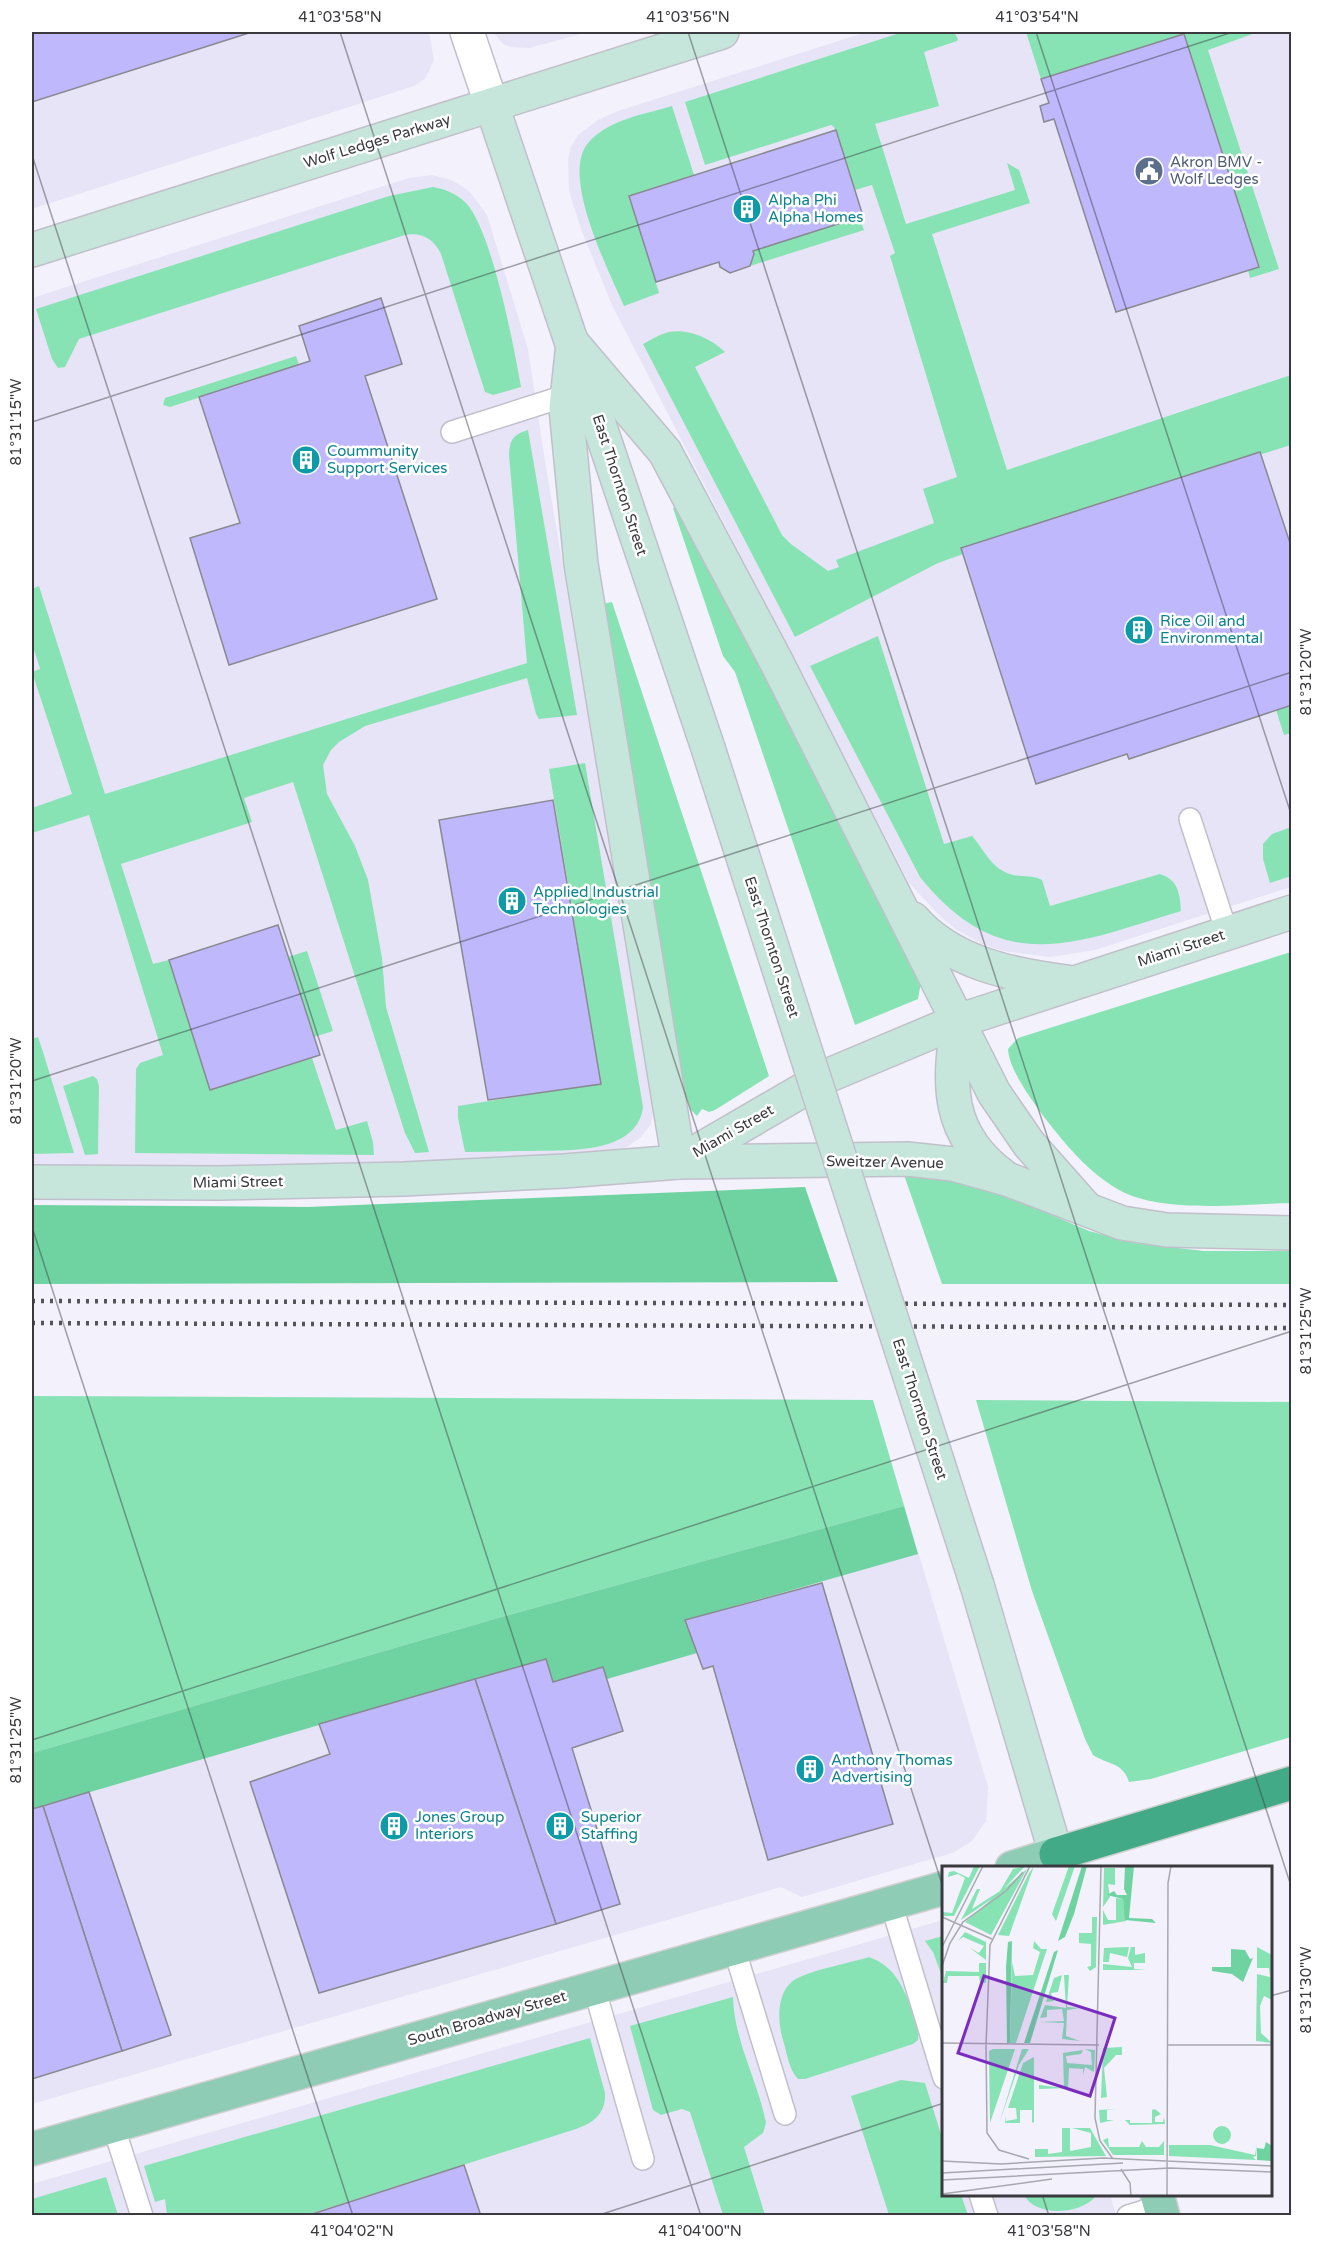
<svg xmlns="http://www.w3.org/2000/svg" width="1323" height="2247" viewBox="0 0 1323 2247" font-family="'Varela Round',sans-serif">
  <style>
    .built { fill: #e6e4f6 }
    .green { fill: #88e3b4 }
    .forest { fill: #6fd3a1 }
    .building { fill: #c0b8fd; stroke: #898992; stroke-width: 1.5 }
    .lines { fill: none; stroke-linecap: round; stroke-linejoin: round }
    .lane-casing { stroke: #c1c0ca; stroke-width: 24 }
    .street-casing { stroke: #c1c0ca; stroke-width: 36 }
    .secondary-casing { stroke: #c1c0ca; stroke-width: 36 }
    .primary-casing { stroke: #d0d0d1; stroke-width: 36 }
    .highway-casing { stroke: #d0d0d1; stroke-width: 36 }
    .lane { stroke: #fff; stroke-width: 21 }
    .street { stroke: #fff; stroke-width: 33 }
    .secondary { stroke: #c6e6db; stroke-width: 33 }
    .primary { stroke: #8eccb6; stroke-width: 33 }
    .highway { stroke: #42aa86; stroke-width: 33 }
    .rail { stroke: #535358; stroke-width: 4.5; stroke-dasharray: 3 6; stroke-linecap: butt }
    .secondary-bridge-casing { stroke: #c1c0ca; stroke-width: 36; stroke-linecap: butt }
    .secondary-bridge { stroke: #c6e6db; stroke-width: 33 }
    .ticks { fill: none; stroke: #3a3a3e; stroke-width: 1.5; stroke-opacity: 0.45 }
    .labels { text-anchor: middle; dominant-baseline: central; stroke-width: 5; stroke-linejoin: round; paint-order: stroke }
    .street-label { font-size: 15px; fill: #3a3a3e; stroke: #fff }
    .service-label { font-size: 15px; fill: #4e5e75; stroke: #fff; text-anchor: start }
    .culture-label { font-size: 15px; fill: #0d838f; stroke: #fff; text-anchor: start }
    .inset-road { fill: none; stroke: #a8a8b0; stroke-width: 1.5 }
    .view { fill: #7b2cbf; fill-opacity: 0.15; stroke: #7b2cbf; stroke-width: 3 }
    .inset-edge { fill: none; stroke: #3a3a3e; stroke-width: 3 }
    .neatline { fill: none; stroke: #3a3a3e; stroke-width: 2 }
    .ticks-label { font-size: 15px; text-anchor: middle; fill: #3a3a3e }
  </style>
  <rect width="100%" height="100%" fill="#f2f1fc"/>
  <g class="built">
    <path d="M32 32H429L434 60 425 79 414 86 32 209Z"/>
    <path d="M493 32H588L529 48 511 47 503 44Z"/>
    <path d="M867 32H1291V887L1095 950 1050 957 1003 951 982 944 957 930 941 917 909 883 612 305 581 229 569 191 568 159 571 147 578 135 598 120 618 111Z"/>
    <path d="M432 175 451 180 460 185 470 192 487 215 528 349 544 455 654 1106 651 1124 640 1138 618 1153 376 1165H32V298L409 178Z"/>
    <path d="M32 1396 873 1400 988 1787 986 1821 972 1841 952 1853 802 1897 781 1887 32 2104Z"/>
    <path d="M943 1920 944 2194 1110 2195 1116 2215 32 2216V2184Z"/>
  </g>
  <g class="green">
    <path d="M903 32H954L958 39 957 41 924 52 939 106 875 124 906 224 1015 190 1007 163 1019 170 1030 203 932 234 1007 470 1291 375V445L961 548 963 554 938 563 795 637 643 344C651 340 660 334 669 332 688 328 712 339 725 352L695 367 782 535 791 544 828 571 839 567 836 560 934 523 923 489 957 477 890 256 895 253 872 185 855 190 834 127 831 125 705 165 685 102Z"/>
    <path d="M1026 32H1258L1208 50 1279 269 1250 278 1248 270 1259 266 1184 34 1041 79Z"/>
    <path d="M672 106 694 175 629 196 659 293 624 306C609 271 559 174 589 142 608 120 645 114 672 106Z"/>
    <path d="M433 187C445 189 457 194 466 203 492 231 514 347 521 387L493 395 485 392 441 254C434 239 421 232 405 235L79 339 65 367 58 368 52 359 36 309 389 196Z"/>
    <path d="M859 217 864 230 750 266 753 251Z"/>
    <path d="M296 356 299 365 170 407 163 405 165 398Z"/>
    <path d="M528 430 577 715 539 719 536 714 527 678 365 726 339 742 331 750 323 765 327 794 355 846 368 880 382 958 386 1007 429 1152 415 1153 405 1133 293 782 244 798 252 822 121 864 153 964 169 960 210 1090 312 1058 336 1130 367 1121 373 1142 374 1155 135 1153 136 1069 140 1063 163 1055 89 815 32 833V808L72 794 32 672 40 669 32 643V589L39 586 105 794 527 663 509 455C510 439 513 435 528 430Z"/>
    <path d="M678 506 914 964 921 982 918 999 855 1025 735 672 723 656 673 508Z"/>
    <path d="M612 602 769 1076 715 1110 709 1112 702 1109 697 1116 691 1110 685 1091 602 604Z"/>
    <path d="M878 636 944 844 972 836C986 852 991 869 1013 875 1023 877 1033 875 1042 880L1050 906 1160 874C1178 880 1180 893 1181 911 1076 943 1002 979 920 877L810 666Z"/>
    <path d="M1291 705V733L1284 735 1276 710Z"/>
    <path d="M585 763 643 1107C637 1155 566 1150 531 1151 509 1151 487 1152 465 1152L458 1118V1106L601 1083 549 769Z"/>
    <path d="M1291 827V876L1270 883 1263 859V844L1272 834Z"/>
    <path d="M307 951 333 1031 314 1037 288 957Z"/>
    <path d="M1291 952V1203C1243 1204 1162 1214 1119 1190 1088 1172 1066 1145 1044 1117 1032 1100 1009 1070 1008 1049L1018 1038Z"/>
    <path d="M38 1037 43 1052 74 1153 32 1154V1039Z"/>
    <path d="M93 1076 97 1079 99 1086 98 1154 85 1155 63 1086Z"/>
    <path d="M903 1172 963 1177 1089 1231 1134 1243 1204 1251H1291V1284H942Z"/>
    <path d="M32 1396 873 1400 904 1506 498 1618 32 1753Z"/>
    <path d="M976 1400 1291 1402V1737L1151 1779 1129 1782C1123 1762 1108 1765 1093 1755L1085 1739 1032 1591Z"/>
    <path d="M943 1936H944L943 1979 933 1952 925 1941Z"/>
    <path d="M869 1957C896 1966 906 1992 914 2017 916 2025 919 2032 918 2040L913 2044 805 2079H798C789 2070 787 2053 783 2040 777 2021 776 1988 798 1978 816 1969 849 1963 869 1957Z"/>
    <path d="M733 1997C734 2041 758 2081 766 2123L763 2133 744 2147 765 2215H723L690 2112 682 2109 661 2115 653 2110 630 2026Z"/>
    <path d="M590 2038 605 2093C606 2113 594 2123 576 2129L306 2215H167L165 2199 155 2202 144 2166Z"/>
    <path d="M901 2080 925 2083 943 2141 944 2194 961 2195 968 2215H889L851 2096Z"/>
    <path d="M106 2177 118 2215H32V2199Z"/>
    <path d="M1065 2195C1075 2198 1087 2192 1096 2196 1082 2214 1036 2218 1024 2195Z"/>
  </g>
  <g class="forest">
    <path d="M805 1187 838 1282 32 1284V1205L308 1207Z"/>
    <path d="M904 1506 918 1554 686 1620 697 1653 607 1679 602 1667 553 1682 545 1659 32 1809V1753L498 1618Z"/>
  </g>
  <g class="building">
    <path d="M32 32H252L32 102Z"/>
    <path d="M1184 34 1259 267 1116 312 1054 119 1044 122 1040 106 1049 103 1041 79Z"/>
    <path d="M836 130 863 216 753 251 754 254 750 266 730 273 720 267 719 262 656 282 629 196Z"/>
    <path d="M381 298 402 364 365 376 437 599 229 665 190 538 240 523 199 397 310 361 299 326Z"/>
    <path d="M1260 452 1292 549V705L1129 759 1127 754 1036 784 961 548Z"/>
    <path d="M553 800 601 1084 488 1100 439 820Z"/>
    <path d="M278 925 320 1055 210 1090 169 960Z"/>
    <path d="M822 1583 893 1824 768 1860 713 1666 703 1669 685 1620Z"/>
    <path d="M546 1659 553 1682 603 1667 623 1731 572 1748 620 1904 556 1924 475 1679Z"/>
    <path d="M475 1679 556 1924 319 1993 250 1782 330 1754 319 1724Z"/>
    <path d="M89 1792 171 2035 122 2051 43 1806Z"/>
    <path d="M43 1806 122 2051 32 2079V1809Z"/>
    <path d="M464 2165 481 2216H306Z"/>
  </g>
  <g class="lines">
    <g class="lane-casing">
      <g id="lane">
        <path d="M452 432 568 395"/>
        <path d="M1190 819 1227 933"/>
        <path d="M891 1903 944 2078"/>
        <path d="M734 1948 785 2114"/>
        <path d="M594 1987 643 2159"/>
        <path d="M113 2125 142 2216"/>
        <path d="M980 2194 987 2216"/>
        <path d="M1128 2216 1161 2206"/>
      </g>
    </g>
    <g class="street-casing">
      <path id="street" d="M467 32 492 106"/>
    </g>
    <g class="secondary-casing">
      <g id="secondary">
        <path d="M492 106 708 748"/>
        <path d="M32 250 722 32"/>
        <path d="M573 344 566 408 581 564 679 1162 907 1159 953 1164 1007 1179 1122 1223 1167 1230 1292 1233"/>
        <path d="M573 344 665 452 777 663 994 1093 1029 1144 1083 1205"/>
        <path d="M913 919C951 963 1012 975 1067 982"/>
        <path d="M958 1021C948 1084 946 1134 1003 1176"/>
        <path d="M32 1182 218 1183 404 1179 564 1171 679 1162 827 1076 958 1021 1292 912"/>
        <path d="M977 1585 1056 1854"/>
      </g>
    </g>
    <g class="primary-casing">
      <g id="primary">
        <path d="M1012 1868 1056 1854 1060 1868"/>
        <path d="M32 2149 944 1888"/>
        <path d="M1157 2194 1163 2216"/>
      </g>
    </g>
    <g class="highway-casing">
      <path id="highway" d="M1056 1854 1292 1783"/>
    </g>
    <use href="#lane" class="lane"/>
    <use href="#street" class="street"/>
    <use href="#secondary" class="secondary"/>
    <use href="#primary" class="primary"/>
    <use href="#highway" class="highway"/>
    <g class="rail">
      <path d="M32 1301 1292 1305"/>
      <path d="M32 1323 1292 1328"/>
    </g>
    <g class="secondary-bridge-casing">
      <path id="secondary-bridge" d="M708 748 977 1585"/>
    </g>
    <use href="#secondary-bridge" class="secondary-bridge"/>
  </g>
  <path class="ticks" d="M340 32 944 1890M688 32 1292 1889M1036 32 1292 817M32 155 701 2216M32 422 1233 32M32 1081 1292 672M32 1227 353 2216M32 1740 1292 1331M1270 1996 1292 1990M1042 2194 1049 2216M596 2216 944 2103"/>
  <defs>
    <g id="civic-disc" transform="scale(1.5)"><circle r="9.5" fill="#5c6f8a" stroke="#fff"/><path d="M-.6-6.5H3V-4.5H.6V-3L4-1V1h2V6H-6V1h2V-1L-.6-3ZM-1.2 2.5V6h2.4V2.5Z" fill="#fff"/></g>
    <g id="building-disc" transform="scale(1.5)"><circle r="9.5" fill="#0f9aa8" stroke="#fff"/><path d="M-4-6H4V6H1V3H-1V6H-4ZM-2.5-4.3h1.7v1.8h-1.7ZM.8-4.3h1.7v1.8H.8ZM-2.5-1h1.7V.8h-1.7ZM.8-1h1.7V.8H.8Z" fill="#fff"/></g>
  </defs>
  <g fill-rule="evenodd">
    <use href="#civic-disc" x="1149" y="171"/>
    <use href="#building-disc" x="747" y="209"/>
    <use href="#building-disc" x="306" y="460"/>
    <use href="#building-disc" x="1139" y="630"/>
    <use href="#building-disc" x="512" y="901"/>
    <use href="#building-disc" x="810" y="1769"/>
    <use href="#building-disc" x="394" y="1826"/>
    <use href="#building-disc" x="560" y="1826"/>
  </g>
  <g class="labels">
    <g class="street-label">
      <text transform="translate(377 141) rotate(-17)">Wolf Ledges Parkway</text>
      <text transform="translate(620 485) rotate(72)">East Thornton Street</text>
      <text transform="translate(772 947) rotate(72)">East Thornton Street</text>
      <text transform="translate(1181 948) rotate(-18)">Miami Street</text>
      <text transform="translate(733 1131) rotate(-30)">Miami Street</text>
      <text transform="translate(885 1162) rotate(1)">Sweitzer Avenue</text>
      <text transform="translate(238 1182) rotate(-1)">Miami Street</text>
      <text transform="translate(920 1409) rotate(72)">East Thornton Street</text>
      <text transform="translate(487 2018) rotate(-16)">South Broadway Street</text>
    </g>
    <g class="service-label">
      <text x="1170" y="162">Akron BMV -<tspan x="1170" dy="17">Wolf Ledges</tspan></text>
    </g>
    <g class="culture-label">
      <text x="768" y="200">Alpha Phi<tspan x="768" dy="17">Alpha Homes</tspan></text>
      <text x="327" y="451">Coummunity<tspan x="327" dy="17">Support Services</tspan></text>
      <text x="1160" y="621">Rice Oil and<tspan x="1160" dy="17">Environmental</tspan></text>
      <text x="533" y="892">Applied Industrial<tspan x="533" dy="17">Technologies</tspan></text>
      <text x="831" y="1760">Anthony Thomas<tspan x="831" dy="17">Advertising</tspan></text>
      <text x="415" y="1817">Jones Group<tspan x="415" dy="17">Interiors</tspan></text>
      <text x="581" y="1817">Superior<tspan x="581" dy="17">Staffing</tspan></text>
    </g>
  </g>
  <g transform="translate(942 1866)">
    <rect width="330" height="330" fill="#f2f1fc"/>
    <path d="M32 0H38L12 50H0V46L10 47 23 12 16 8 6 11 7 6 12 5 27 12ZM83 0 57 28 19 54 35 23H38L30 43 58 25 71 3ZM92 0 67 70 56 69 87 7ZM127 0H133L114 55 110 48ZM162 2H173V19L166 18 168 31 161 41ZM85 3 49 69 23 56 44 38ZM174 32 181 33 184 55 161 59V44L166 54H174ZM150 51H155L154 101 148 105 145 101 149 100V78L137 77V67H150ZM23 66 44 76V94L28 82 37 87 42 80 21 71 16 75ZM92 75 99 83H105L74 177H68L70 96 73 110 91 109 98 86 91 82ZM187 81 185 91 168 87 167 96H161L162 82ZM189 81H193V89L203 87V97H192V103L204 104H161V98L190 101 186 92ZM315 81 330 89V134L322 130 318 140 319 167 330 177 314 175 315 108 328 111 327 102H315ZM37 97H44V117H38L37 110H6L5 117H1L4 105 37 106ZM120 109 116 126 109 127 112 135 104 136 112 112ZM122 109H127L125 141 138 142 125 144 124 170 138 175 120 173 122 157 97 156 122 155 120 143 105 144V151L98 152 103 139 124 142ZM180 181V189H174L162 202 165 231 159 232 161 182ZM51 183H73L48 257 47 185ZM80 183H87L77 199 57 258ZM143 183 153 184 152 206 143 201 141 209V203L127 202 126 222 97 223V219L122 222 121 187 141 184 139 188 124 190 125 197 150 199 149 186ZM92 191V256L90 257H86H90V244H78V257H63L64 249V255L75 253 74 242H66L81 197ZM173 243 165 244V254H188V257H210V244L213 243 219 248 213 251V256H221L222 251 223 258 188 259 183 254H172L158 257 157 244ZM271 269a9 9 0 1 1 18 0a9 9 0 1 1-18 0ZM120 262H128V285L149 281V267L130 262H148L164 290 93 291V283H106V288L120 286ZM166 272 167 281H197L200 275 204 281H217L222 275V289H171L161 274ZM315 278 314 290 311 291 314 294 227 290V279H268L313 289Z" fill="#88e3b4"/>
    <path d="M140 0H145L132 48 123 71 116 75ZM183 0H192L187 52 210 53 214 57 183 54 181 33 165 29 172 25 175 29H185L182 23ZM70 75 68 177H65L64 101 66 76ZM289 83 303 84 308 93 311 92 301 116 290 108 270 105V101H289ZM116 84 88 177H82L112 86ZM324 276 330 280V295L315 294V282L322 283Z" fill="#6fd3a1"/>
    <path class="inset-road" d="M159 0 153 252 158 275 171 293M0 51 50 73M0 81 41 0M0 100 8 77 21 56 64 25 81 6M0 177 157 179M44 179 48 79 88 0M44 179 45 267 57 284 87 293M225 179H330M0 295 59 298 161 292 330 300M179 303 188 317 189 330M0 307 181 297M0 314 228 302 330 306M0 328 110 313M34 330H74M225 330 226 17 229 0"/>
    <path class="view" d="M42 110 173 152 148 230 16 187Z"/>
    <rect width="330" height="330" class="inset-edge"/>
  </g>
  <rect width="1323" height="2247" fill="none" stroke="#ffffff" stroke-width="66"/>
  <rect x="33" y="33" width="1257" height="2181" class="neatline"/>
  <g class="ticks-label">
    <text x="340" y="22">41°03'58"N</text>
    <text x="688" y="22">41°03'56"N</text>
    <text x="1037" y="22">41°03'54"N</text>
    <text transform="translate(16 422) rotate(-90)" y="5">81°31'15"W</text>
    <text transform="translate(1306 672) rotate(-90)" y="5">81°31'20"W</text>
    <text transform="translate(16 1081) rotate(-90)" y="5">81°31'20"W</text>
    <text transform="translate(1306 1331) rotate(-90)" y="5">81°31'25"W</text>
    <text transform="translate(16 1740) rotate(-90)" y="5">81°31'25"W</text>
    <text transform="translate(1306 1990) rotate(-90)" y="5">81°31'30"W</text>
    <text x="352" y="2236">41°04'02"N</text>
    <text x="700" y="2236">41°04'00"N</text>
    <text x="1049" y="2236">41°03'58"N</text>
  </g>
</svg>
